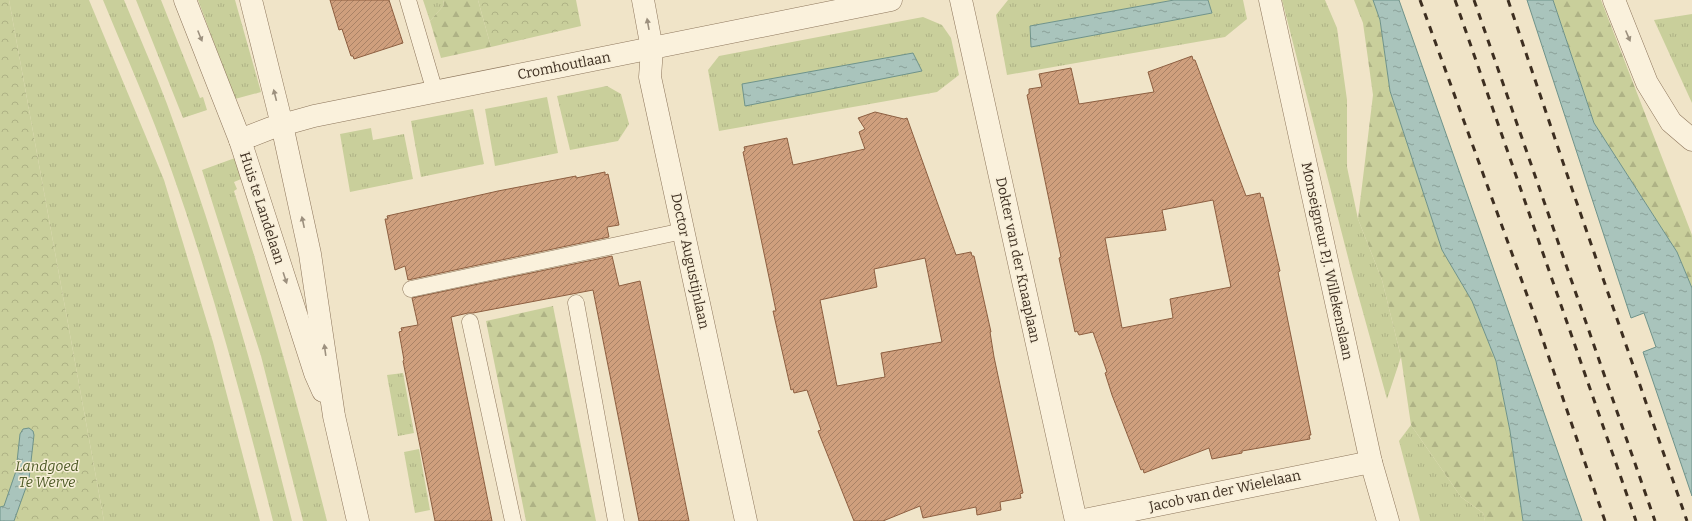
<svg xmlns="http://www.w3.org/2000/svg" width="1692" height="521" viewBox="0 0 1692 521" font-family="Bitter,serif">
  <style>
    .grass { fill: url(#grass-tufts) }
    .forest { fill: url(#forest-firs) }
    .park { fill: url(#park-crowns) }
    .water { fill: url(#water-ripples); stroke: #6f938a }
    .building { fill: url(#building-hatch); stroke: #8d5f41; fill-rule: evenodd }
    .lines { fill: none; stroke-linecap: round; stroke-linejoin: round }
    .service-casing { stroke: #8d765c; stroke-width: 17 }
    .minor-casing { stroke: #8d765c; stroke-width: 23 }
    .tertiary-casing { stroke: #8d765c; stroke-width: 23 }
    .service { stroke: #faf1dc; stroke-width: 16 }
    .minor { stroke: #faf1dc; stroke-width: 22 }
    .tertiary { stroke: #faf1dc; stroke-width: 22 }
    .rail { stroke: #3d2e20; stroke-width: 3; stroke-dasharray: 7 7; stroke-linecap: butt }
    .oneway { fill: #9c907e }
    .labels { text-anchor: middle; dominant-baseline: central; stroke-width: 3; stroke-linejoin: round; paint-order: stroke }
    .street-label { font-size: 14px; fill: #3d2e20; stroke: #f7eed8 }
    .park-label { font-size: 14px; font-style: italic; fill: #4d5a26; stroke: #f7eed8 }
  </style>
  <defs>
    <pattern id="grass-tufts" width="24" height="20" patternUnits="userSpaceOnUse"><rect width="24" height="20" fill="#c9cf9b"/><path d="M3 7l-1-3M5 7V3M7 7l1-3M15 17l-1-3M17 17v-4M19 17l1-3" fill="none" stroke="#aeb285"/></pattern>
    <pattern id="forest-firs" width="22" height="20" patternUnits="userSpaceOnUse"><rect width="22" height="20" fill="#c9cf9b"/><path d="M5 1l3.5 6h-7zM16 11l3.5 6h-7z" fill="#aeb285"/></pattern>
    <pattern id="park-crowns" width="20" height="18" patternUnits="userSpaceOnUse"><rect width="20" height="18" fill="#c9cf9b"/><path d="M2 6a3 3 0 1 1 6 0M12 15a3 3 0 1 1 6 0" fill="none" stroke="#aeb285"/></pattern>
    <pattern id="water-ripples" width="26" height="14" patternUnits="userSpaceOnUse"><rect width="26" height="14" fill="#a9c4bc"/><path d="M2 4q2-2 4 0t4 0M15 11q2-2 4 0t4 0" fill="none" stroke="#8ba098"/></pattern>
    <pattern id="building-hatch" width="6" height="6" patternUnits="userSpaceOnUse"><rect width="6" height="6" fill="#cf9f7d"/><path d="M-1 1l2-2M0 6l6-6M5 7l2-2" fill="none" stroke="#a98266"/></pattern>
  </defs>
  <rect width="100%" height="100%" fill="#f0e4c8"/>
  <g class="grass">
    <path d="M9 0H89L164 180 213 342 260 521H104Z"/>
    <path d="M103 0H124C138 34 154 69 167 104 217 240 257 380 292 521H273C243 402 212 284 171 169 151 111 126 56 103 0Z"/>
    <path d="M136 0H161L200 98 203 97 207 110 183 118Z"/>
    <path d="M198 0H235L261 92 235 99Z"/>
    <path d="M423 0H443L444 5 430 21Z"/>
    <path d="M1008 0H1174L1030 26 1031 47 1212 13 1208 0H1243L1247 19 1225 37 1007 75 996 15Z"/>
    <path d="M1282 0H1325L1337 28 1347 100V167L1358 219 1382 280 1401 357 1387 399 1351 269Z"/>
    <path d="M1692 14V103L1654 20Z"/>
    <path d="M923 17 942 25 951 38 959 75 937 92 719 131 708 70 719 56Z"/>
    <path d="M607 86 621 94 629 124 618 141 570 150 557 96Z"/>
    <path d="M547 97 558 153 495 166 485 109Z"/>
    <path d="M473 109 484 164 421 177 411 121Z"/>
    <path d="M371 128 373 140 404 134 413 179 350 192 340 134Z"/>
    <path d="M235 158 241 179 234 182 237 189 234 191C269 300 299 410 327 521H303L261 356 202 170Z"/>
    <path d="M403 373 414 433 398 436 387 375Z"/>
    <path d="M1411 425 1461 497 1483 513 1485 521H1420L1399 441Z"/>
    <path d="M419 449 430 510 415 513 404 452Z"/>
  </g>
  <g class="forest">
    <path d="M443 0H478L491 47 441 58 430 21 444 5Z"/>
    <path d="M1354 0H1373L1380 20 1390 91 1442 250 1472 301 1496 361 1510 431 1523 521H1485L1483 513 1461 497 1411 425 1401 357 1382 280 1358 219 1373 95 1363 23Z"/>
    <path d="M1553 0H1601L1692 235V288L1677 252 1594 123Z"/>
    <path d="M553 306 596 521H526L486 321Z"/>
  </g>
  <g class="park">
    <path d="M0 0H9L104 521H0Z"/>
    <path d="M478 0H576L581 26 491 47Z"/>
  </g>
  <g class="water">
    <path d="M1174 0H1208L1212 13 1031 47 1030 26Z"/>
    <path d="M1373 0H1399L1582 521H1523L1510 431 1496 361 1472 301 1442 250 1390 91 1380 20Z"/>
    <path d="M1527 0H1553L1594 123 1677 252 1692 288V496L1643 352 1656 347 1644 313 1631 318Z"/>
    <path d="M913 53 922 71 745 106 742 84Z"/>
    <path d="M29 428 33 431 34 435 29 479 14 521H0V507L4 506 16 471 20 434 23 429Z"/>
  </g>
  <g class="building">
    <path d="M330 0H389L403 43 354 59 353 56H351L342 29 339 30Z"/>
    <path d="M1192 56 1193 60H1195L1246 196 1260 193 1261 198 1263 197 1280 271 1278 272 1311 435H1309L1310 439 1242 451V453L1212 459 1209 448 1144 473 1143 469 1141 470 1112 395 1105 373 1107 372 1093 332 1079 335 1077 331 1075 332 1059 258 1061 257 1027 95 1029 94V89L1042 87 1039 74 1071 68 1079 104 1154 92 1148 72ZM1213 200 1231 287 1170 299 1173 318 1122 328 1105 238 1166 230 1162 210Z"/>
    <path d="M875 112 904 119 907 118 956 255 971 252 972 256H974L991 332H990L994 357 1023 493 1020 494 1021 498 1000 502 1001 510 977 515 976 507 923 518 920 506 883 521H854L818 431 821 430 807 390 794 393 793 389 791 390 773 311H776L743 152 745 151 744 147 787 138 793 165 865 149 859 132 865 129 858 118ZM925 258 942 342 881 353 885 377 837 386 820 300 877 287 874 269Z"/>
    <path d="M605 172V175L608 174 619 225 607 227 609 237 408 280 405 266 395 270 385 219H388L387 216 498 191 576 176V178Z"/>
    <path d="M612 256 619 286 640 281 689 521H639L593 290 473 313H468L451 317 492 521H435L403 361 404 360 399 332 402 331 401 328 418 325 412 298Z"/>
  </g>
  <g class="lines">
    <g class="service-casing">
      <g id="service">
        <path d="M408 0 435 92"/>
        <path d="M411 289 683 231"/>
        <path d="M576 303 616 521"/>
        <path d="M470 322 513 521"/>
      </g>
    </g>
    <g class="minor-casing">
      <g id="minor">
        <path d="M643 0 652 49 650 77 746 521"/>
        <path d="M961 0 1076 521"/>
        <path d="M1270 0 1371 462 1388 521"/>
        <path d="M1614 0 1647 83 1671 122 1692 140"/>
        <path d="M240 140 271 128 314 116 891 0"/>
        <path d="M1079 521 1371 462"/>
      </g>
    </g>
    <g class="tertiary-casing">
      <g id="tertiary">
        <path d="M185 0 240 140 315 373 323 391"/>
        <path d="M251 0 282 125 310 254 334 416 358 521"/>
      </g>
    </g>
    <use href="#service" class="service"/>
    <use href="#minor" class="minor"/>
    <use href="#tertiary" class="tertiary"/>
    <g class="rail">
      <path d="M1420 0 1535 317 1605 521"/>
      <path d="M1455 0 1636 521"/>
      <path d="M1474 0 1655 521"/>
      <path d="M1508 0 1571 186 1687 521"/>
    </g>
  </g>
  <defs><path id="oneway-solid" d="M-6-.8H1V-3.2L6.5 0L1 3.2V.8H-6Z"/></defs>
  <g class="oneway">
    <use href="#oneway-solid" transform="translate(648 24) rotate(-100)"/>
    <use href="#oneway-solid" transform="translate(200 36) rotate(68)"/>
    <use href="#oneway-solid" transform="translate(1628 36) rotate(67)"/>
    <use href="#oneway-solid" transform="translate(275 95) rotate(-104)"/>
    <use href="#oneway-solid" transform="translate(303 222) rotate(-102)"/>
    <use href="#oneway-solid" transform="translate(285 278) rotate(72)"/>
    <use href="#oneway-solid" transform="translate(325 350) rotate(-98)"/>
  </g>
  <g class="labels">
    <g class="street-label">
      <text transform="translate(564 66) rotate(-11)">Cromhoutlaan</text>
      <text transform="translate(262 208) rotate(72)">Huis te Landelaan</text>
      <text transform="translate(1018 260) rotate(78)">Dokter van der Knaaplaan</text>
      <text transform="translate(690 261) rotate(78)">Doctor Augustijnlaan</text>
      <text transform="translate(1327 261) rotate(78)">Monseigneur P.J. Willekenslaan</text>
      <text transform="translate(1225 491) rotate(-12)">Jacob van der Wielelaan</text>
    </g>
    <g class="park-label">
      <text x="47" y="466">Landgoed<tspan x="47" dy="16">Te Werve</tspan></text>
    </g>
  </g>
</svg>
